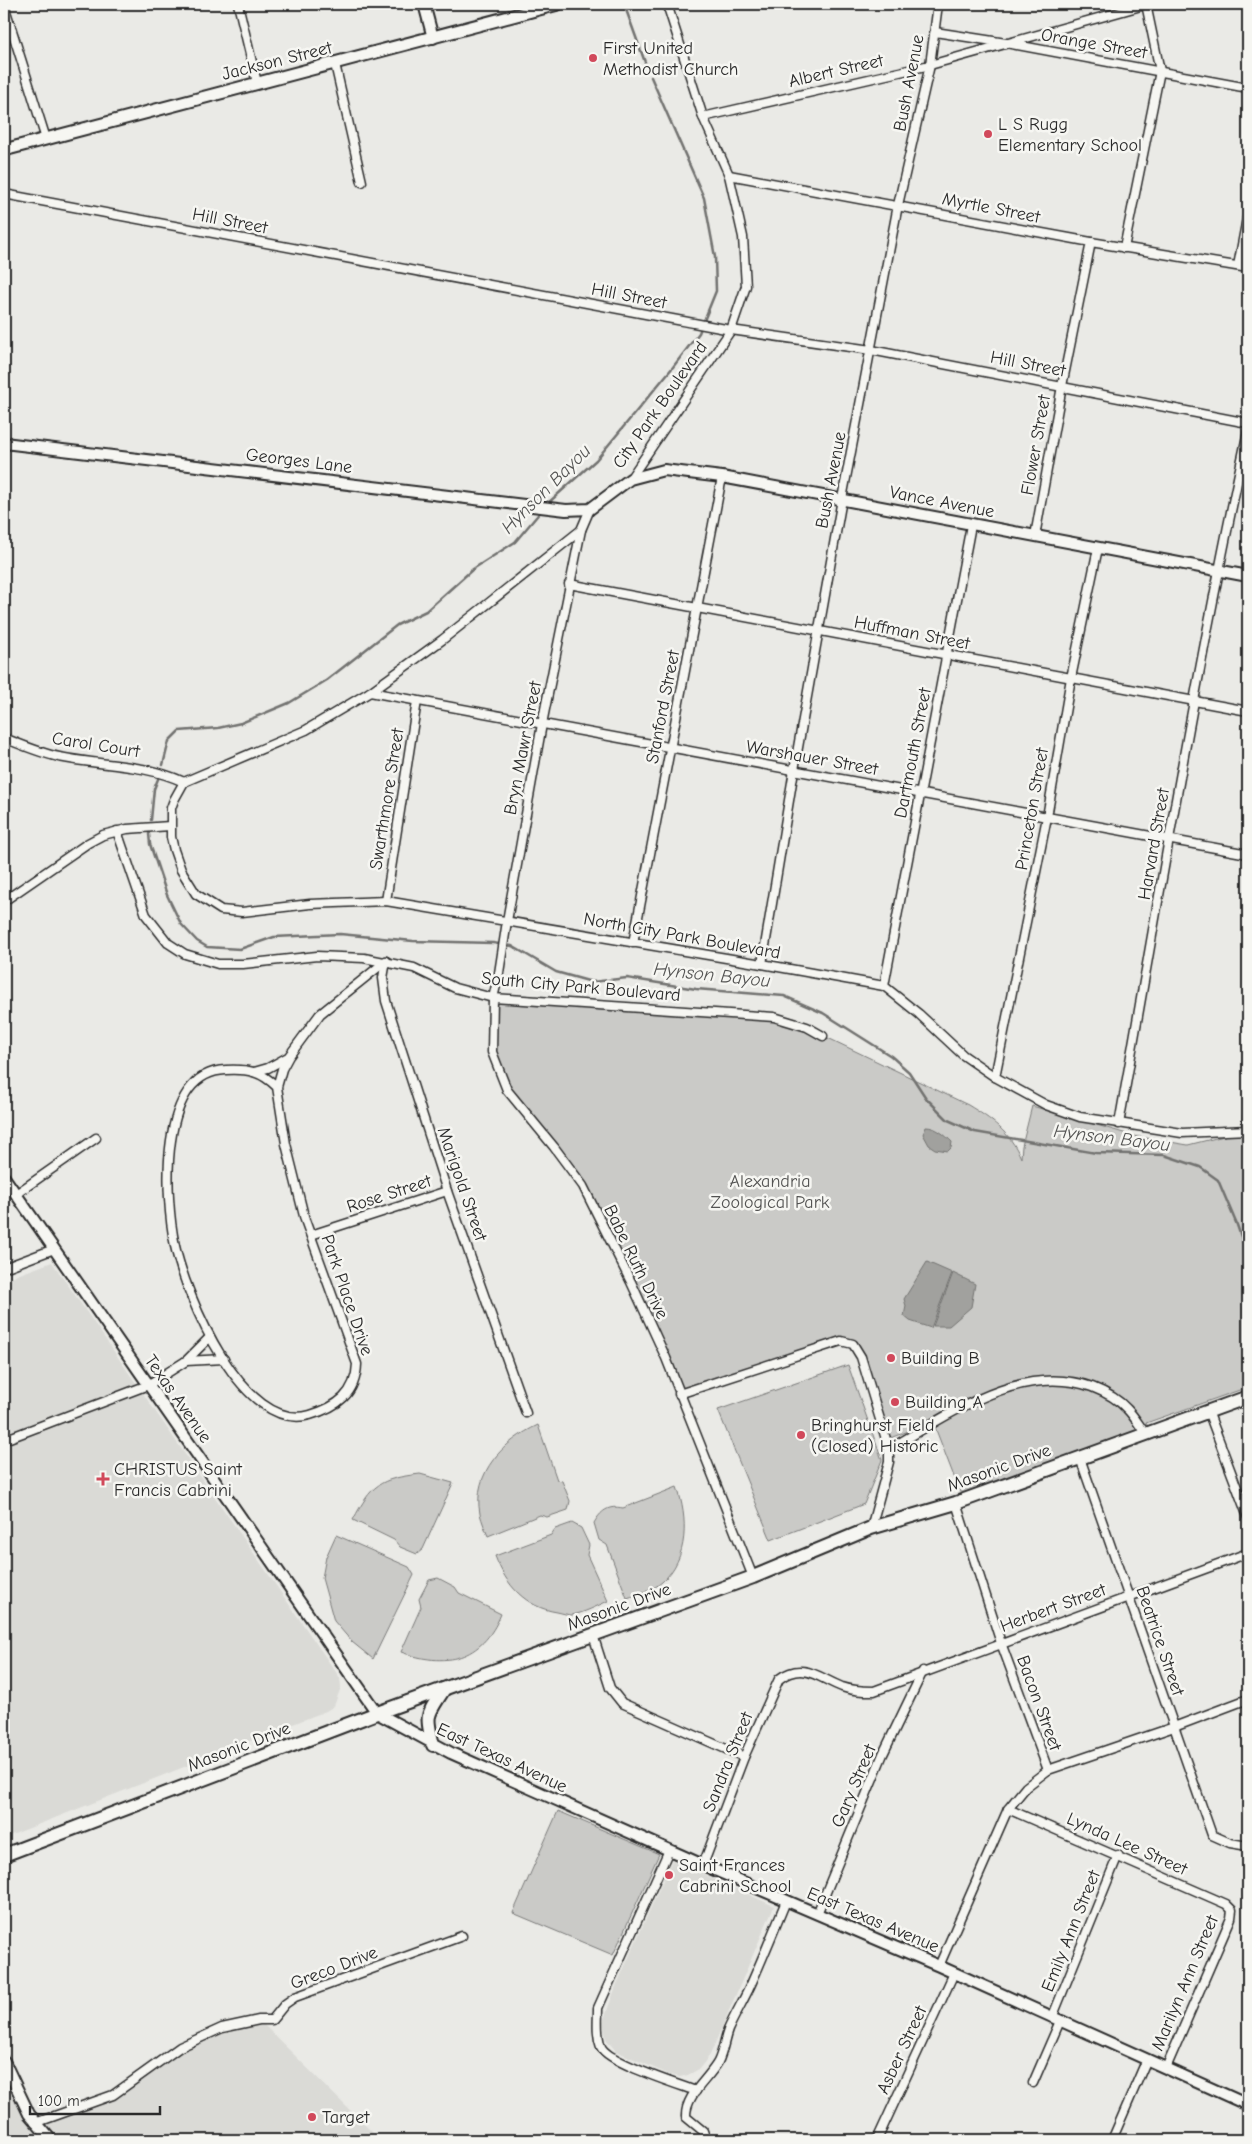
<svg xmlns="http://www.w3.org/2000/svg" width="1252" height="2144" viewBox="0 0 1252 2144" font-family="'Comic Neue',sans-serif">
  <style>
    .built { fill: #dadad6 }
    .green { fill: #cacac7; stroke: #7a7a79 }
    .water { fill: #a1a19e; stroke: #727270 }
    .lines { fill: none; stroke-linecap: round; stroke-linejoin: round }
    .stream { stroke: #727270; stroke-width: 2.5 }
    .minor-casing { stroke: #2b2b2b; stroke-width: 11 }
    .tertiary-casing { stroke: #2b2b2b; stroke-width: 14 }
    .secondary-casing { stroke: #2b2b2b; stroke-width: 15 }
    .primary-casing { stroke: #2b2b2b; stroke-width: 16 }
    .minor { stroke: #f6f6f2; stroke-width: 8 }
    .tertiary { stroke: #f6f6f2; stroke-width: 10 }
    .secondary { stroke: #f6f6f2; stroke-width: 11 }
    .primary { stroke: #f6f6f2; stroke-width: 12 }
    .poi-dot { fill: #d1495b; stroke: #f6f6f2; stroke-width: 2 }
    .labels { text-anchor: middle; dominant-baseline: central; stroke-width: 5; stroke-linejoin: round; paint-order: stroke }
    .street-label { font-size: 18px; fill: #2b2b2b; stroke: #f6f6f2 }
    .poi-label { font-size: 18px; fill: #2b2b2b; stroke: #f6f6f2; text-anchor: start }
    .park-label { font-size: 18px; fill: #535352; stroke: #f6f6f2 }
    .water-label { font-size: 19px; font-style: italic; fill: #545453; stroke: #f6f6f2 }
  </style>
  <rect width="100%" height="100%" fill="#eaeae6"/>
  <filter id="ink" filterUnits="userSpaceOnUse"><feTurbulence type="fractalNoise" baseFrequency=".02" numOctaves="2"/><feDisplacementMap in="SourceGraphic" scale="10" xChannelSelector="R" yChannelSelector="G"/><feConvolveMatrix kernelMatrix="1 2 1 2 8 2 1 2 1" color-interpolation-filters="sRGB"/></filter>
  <g filter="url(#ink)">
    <g class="built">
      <path d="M52 1262 340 1678 341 1687 334 1706 326 1711 4 1838V1280Z"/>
      <path d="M672 1860 774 1906 710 2055 699 2069 688 2075 680 2077 670 2075 616 2051 606 2039 603 2022 616 1986Z"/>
      <path d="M259 2020 380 2140H4V2061L36 2123 113 2095 180 2047 222 2028Z"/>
    </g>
    <g class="green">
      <path d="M497 995 775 1018 807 1028 968 1105C991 1119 1010 1132 1021 1158L1022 1146 1032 1106 1134 1136 1188 1145 1248 1130V1387L1146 1423 1149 1428 963 1500 933 1422 890 1438 861 1356 847 1341 680 1393 584 1187 508 1089 492 1052Z"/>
      <path d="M848 1365 882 1460 864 1504 771 1540 718 1410Z"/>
      <path d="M538 1425 557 1480 562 1481 570 1501 568 1510 547 1517 540 1515 488 1536C485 1529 482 1521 480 1514 472 1472 504 1441 538 1425Z"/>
      <path d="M420 1474 453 1483 423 1549 417 1554 400 1547 394 1540 353 1520C372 1484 379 1479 420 1474Z"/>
      <path d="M677 1487C688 1518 689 1558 662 1582 652 1591 639 1594 627 1598L607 1545 599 1540 594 1523C601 1511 608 1505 623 1508Z"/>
      <path d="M572 1523 581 1528 589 1545 587 1555 608 1601C597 1606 584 1613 572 1615 568 1615 562 1613 557 1612 525 1607 506 1585 495 1556L551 1535 555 1529Z"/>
      <path d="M336 1535 409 1567 414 1575 373 1659 352 1642 334 1621 322 1578 326 1557Z"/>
      <path d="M438 1578 455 1587 459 1593 501 1614C482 1661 445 1668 401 1652L421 1607 419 1599 429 1580Z"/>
      <path d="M558 1811 659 1854 613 1955 513 1913Z"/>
    </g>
    <g class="water">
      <path d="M926 1127C936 1127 945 1135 952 1142L951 1148 948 1151 935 1149 929 1145 923 1134Z"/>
      <path d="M927 1262 952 1273 931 1328 910 1321 904 1316 906 1306 904 1299Z"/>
      <path d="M953 1273 975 1284 971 1307 949 1326H933Z"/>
    </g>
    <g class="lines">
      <g class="stream">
        <path d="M624 4 646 65"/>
        <path d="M547 504 596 460 673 367 699 333 716 291 715 257 704 198 651 77"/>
        <path d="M163 765 169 741 179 731 218 728 241 723 289 703 327 680 397 625 426 611 473 569 515 542 542 510"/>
        <path d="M151 820 154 789 158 779"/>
        <path d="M149 834 150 844 167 895 181 924 197 941 207 947 240 949 274 937 340 934 413 941 493 943 512 946 556 972 592 982 627 978 696 989 784 996 823 1013 891 1056 909 1072 926 1098 948 1120 975 1132 1096 1153 1164 1155 1200 1167 1218 1180 1237 1225 1248 1257"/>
        <path d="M528 2140 529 2139"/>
      </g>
      <g class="minor-casing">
        <g id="minor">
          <path d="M238 4 257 83"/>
          <path d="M4 5 46 139"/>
          <path d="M935 32 1006 43 1248 88"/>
          <path d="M335 64 362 182"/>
          <path d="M703 117 930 65 1148 4"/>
          <path d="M729 175 1091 242 1248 268"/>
          <path d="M4 194 731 330 871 350 1248 423"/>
          <path d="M1124 248 1160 71 1146 4"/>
          <path d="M1238 266 1248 213"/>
          <path d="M630 479 731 330 746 286 743 237 729 175 703 117 667 4"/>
          <path d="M581 530 542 724 507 921 499 973 493 998 492 1052 507 1090 554 1147 583 1186 631 1282 666 1358 753 1577"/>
          <path d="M1035 536 1062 386 1091 242"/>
          <path d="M569 584 1248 711"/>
          <path d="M370 692 1248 854"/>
          <path d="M4 738C22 745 40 753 59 757 103 766 142 763 184 782"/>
          <path d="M184 782 174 800 171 808V837L174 850 181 870 196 894 221 910 242 912 310 904 386 901 762 964 884 986 919 1014 963 1055 995 1077 1046 1105 1080 1117 1182 1133 1248 1130"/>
          <path d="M184 782 306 730 370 692 442 640 581 530 590 509"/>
          <path d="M117 831 146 915 168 943 185 954 218 964H243L317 956 364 958 414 968 455 988 493 998 774 1017 807 1027 823 1036"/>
          <path d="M4 901 88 843 103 835 127 829 170 826"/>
          <path d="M386 901 417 701"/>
          <path d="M633 943 722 477"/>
          <path d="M386 961 383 978 386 1001 447 1191 526 1413"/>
          <path d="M762 964 794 770 842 499 898 205 930 65 938 4"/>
          <path d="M884 986 971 525"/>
          <path d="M254 1072 268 1068 286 1058"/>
          <path d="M995 1077 1047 817 1071 678 1098 548"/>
          <path d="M277 1087C261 1071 248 1069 226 1070 157 1072 165 1199 175 1246 186 1296 243 1434 310 1415 337 1407 356 1394 357 1364L305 1220 286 1144 277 1087 282 1069 289 1056 320 1014 386 961"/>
          <path d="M1119 1124C1160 892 1198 661 1248 431"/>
          <path d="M1246 1130 1248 1116"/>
          <path d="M16 1194 96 1138"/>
          <path d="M311 1235 447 1191"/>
          <path d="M4 1268 54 1249"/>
          <path d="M186 1361 224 1359"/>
          <path d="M679 1394 841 1341 853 1344 861 1357 889 1449V1462L871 1528"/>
          <path d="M1208 1411 1248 1517"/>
          <path d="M4 1440 148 1385 186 1361 210 1337"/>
          <path d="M889 1449C949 1415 1020 1362 1092 1387 1105 1392 1118 1399 1127 1409 1134 1416 1139 1425 1145 1433"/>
          <path d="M1080 1458 1212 1835 1230 1843 1248 1846"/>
          <path d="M956 1503 1001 1643 1048 1770"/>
          <path d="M593 1635 610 1688 622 1703 744 1757"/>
          <path d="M1008 1809 1226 1904 1232 1910 1231 1918 1166 2068"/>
          <path d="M669 1850 598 2008C598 2021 596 2034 601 2047 609 2063 677 2084 696 2091"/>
          <path d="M703 1865 744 1757 779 1679C803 1661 819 1678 842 1687 853 1691 863 1691 874 1691L1248 1553"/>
          <path d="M817 1914 883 1754 923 1671"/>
          <path d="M939 1966 1008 1809 1026 1787 1048 1770 1174 1727 1248 1699"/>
          <path d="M1052 2018 1118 1855"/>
          <path d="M1033 2083 1060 2021"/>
          <path d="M35 2123 113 2095 180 2047 222 2028 259 2020H272L285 2004 295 1997 462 1936"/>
          <path d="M706 2140 703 2131 686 2117C685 2095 708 2080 718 2062 723 2052 724 2041 728 2030 735 2014 745 1998 752 1982 764 1955 775 1928 786 1901"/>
          <path d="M877 2140 954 1973"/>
          <path d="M961 2140H962"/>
          <path d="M1112 2140 1147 2059"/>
        </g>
      </g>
      <g class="tertiary-casing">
        <g id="tertiary">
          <path d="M424 4 433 38"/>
          <path d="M4 443 566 510 590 509 630 479 664 470 722 477 1248 576"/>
          <path d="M4 1177 377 1713 451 1753 703 1865 939 1966 1248 2105"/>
          <path d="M4 2061 29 2114 51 2140"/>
        </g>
      </g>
      <g class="secondary-casing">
        <path id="secondary" d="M4 150 558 4"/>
      </g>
      <g class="primary-casing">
        <g id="primary">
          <path d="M433 1745C425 1713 427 1716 444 1689"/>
          <path d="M4 1855 377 1713 753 1577 871 1528 956 1503 1248 1397"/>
        </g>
      </g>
      <use href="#minor" class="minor"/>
      <use href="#tertiary" class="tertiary"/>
      <use href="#secondary" class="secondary"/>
      <use href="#primary" class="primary"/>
    </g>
  </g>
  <g class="poi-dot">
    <circle cx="593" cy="58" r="5"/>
    <circle cx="988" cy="134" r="5"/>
    <circle cx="891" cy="1358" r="5"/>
    <circle cx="895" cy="1402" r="5"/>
    <circle cx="801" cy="1435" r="5"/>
    <path d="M100.5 1471.5h5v5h5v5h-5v5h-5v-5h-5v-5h5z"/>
    <circle cx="669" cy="1875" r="5"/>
    <circle cx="312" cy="2117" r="5"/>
  </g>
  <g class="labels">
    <g class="street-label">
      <text transform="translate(1094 44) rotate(10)">Orange Street</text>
      <text transform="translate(277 61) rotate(-14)">Jackson Street</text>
      <text transform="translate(836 71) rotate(-13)">Albert Street</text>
      <text transform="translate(909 83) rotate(-79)">Bush Avenue</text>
      <text transform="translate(991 208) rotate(11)">Myrtle Street</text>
      <text transform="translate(230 221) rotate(11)">Hill Street</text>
      <text transform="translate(629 296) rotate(11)">Hill Street</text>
      <text transform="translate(1028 364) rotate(11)">Hill Street</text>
      <text transform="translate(660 405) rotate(-55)">City Park Boulevard</text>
      <text transform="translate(1036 445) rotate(-80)">Flower Street</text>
      <text transform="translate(299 461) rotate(7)">Georges Lane</text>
      <text transform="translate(831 480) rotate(-79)">Bush Avenue</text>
      <text transform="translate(942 502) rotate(11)">Vance Avenue</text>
      <text transform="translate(912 633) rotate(11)">Huffman Street</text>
      <text transform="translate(663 707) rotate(-79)">Stanford Street</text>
      <text transform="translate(96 745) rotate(9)">Carol Court</text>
      <text transform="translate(523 748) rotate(-79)">Bryn Mawr Street</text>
      <text transform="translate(913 753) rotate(-79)">Dartmouth Street</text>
      <text transform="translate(812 758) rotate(10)">Warshauer Street</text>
      <text transform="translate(387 799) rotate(-81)">Swarthmore Street</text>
      <text transform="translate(1032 809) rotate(-80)">Princeton Street</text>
      <text transform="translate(1154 844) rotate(-80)">Harvard Street</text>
      <text transform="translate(682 936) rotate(10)">North City Park Boulevard</text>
      <text transform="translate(581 987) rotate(5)">South City Park Boulevard</text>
      <text transform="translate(462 1184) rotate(71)">Marigold Street</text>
      <text transform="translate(389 1194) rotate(-18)">Rose Street</text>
      <text transform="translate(636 1262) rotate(64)">Babe Ruth Drive</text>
      <text transform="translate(347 1295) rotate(71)">Park Place Drive</text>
      <text transform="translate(178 1399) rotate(55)">Texas Avenue</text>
      <text transform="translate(999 1468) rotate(-20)">Masonic Drive</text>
      <text transform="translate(619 1607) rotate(-20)">Masonic Drive</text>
      <text transform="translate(1053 1608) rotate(-20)">Herbert Street</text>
      <text transform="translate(1160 1641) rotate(71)">Beatrice Street</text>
      <text transform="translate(1039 1703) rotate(70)">Bacon Street</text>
      <text transform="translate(239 1747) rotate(-21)">Masonic Drive</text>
      <text transform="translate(502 1758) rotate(25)">East Texas Avenue</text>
      <text transform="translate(728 1762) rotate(-68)">Sandra Street</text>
      <text transform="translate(854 1786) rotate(-67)">Gary Street</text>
      <text transform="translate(1127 1844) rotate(24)">Lynda Lee Street</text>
      <text transform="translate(873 1920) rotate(23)">East Texas Avenue</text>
      <text transform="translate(1071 1931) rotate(-68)">Emily Ann Street</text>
      <text transform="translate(334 1968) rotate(-21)">Greco Drive</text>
      <text transform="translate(1185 1983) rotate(-67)">Marilyn Ann Street</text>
      <text transform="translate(902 2050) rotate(-65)">Asber Street</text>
    </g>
    <g class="poi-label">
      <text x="603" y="48">First United<tspan x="603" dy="21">Methodist Church</tspan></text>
      <text x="998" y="124">L S Rugg<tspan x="998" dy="21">Elementary School</tspan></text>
      <text x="901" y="1358">Building B</text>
      <text x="905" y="1402">Building A</text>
      <text x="811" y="1425">Bringhurst Field<tspan x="811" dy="21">(Closed) Historic</tspan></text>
      <text x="114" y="1469">CHRISTUS Saint<tspan x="114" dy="21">Francis Cabrini</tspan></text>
      <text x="679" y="1865">Saint Frances<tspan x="679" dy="21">Cabrini School</tspan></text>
      <text x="322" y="2117">Target</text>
    </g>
    <g class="park-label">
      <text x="770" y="1181">Alexandria<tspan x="770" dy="21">Zoological Park</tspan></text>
    </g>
    <g class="water-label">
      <text transform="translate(546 489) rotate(-45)">Hynson Bayou</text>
      <text transform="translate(712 975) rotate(6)">Hynson Bayou</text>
      <text transform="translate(1112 1138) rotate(7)">Hynson Bayou</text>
    </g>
  </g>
  <rect width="1252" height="2144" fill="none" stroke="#f6f6f2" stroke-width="20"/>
  <rect x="10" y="10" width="1232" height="2124" fill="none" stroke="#2b2b2b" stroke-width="2" filter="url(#ink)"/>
  <path d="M30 2106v8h130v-8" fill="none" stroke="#2b2b2b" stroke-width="2.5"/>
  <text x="38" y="2106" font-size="15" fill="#2b2b2b" stroke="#f6f6f2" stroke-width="4" paint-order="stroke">100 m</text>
</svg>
